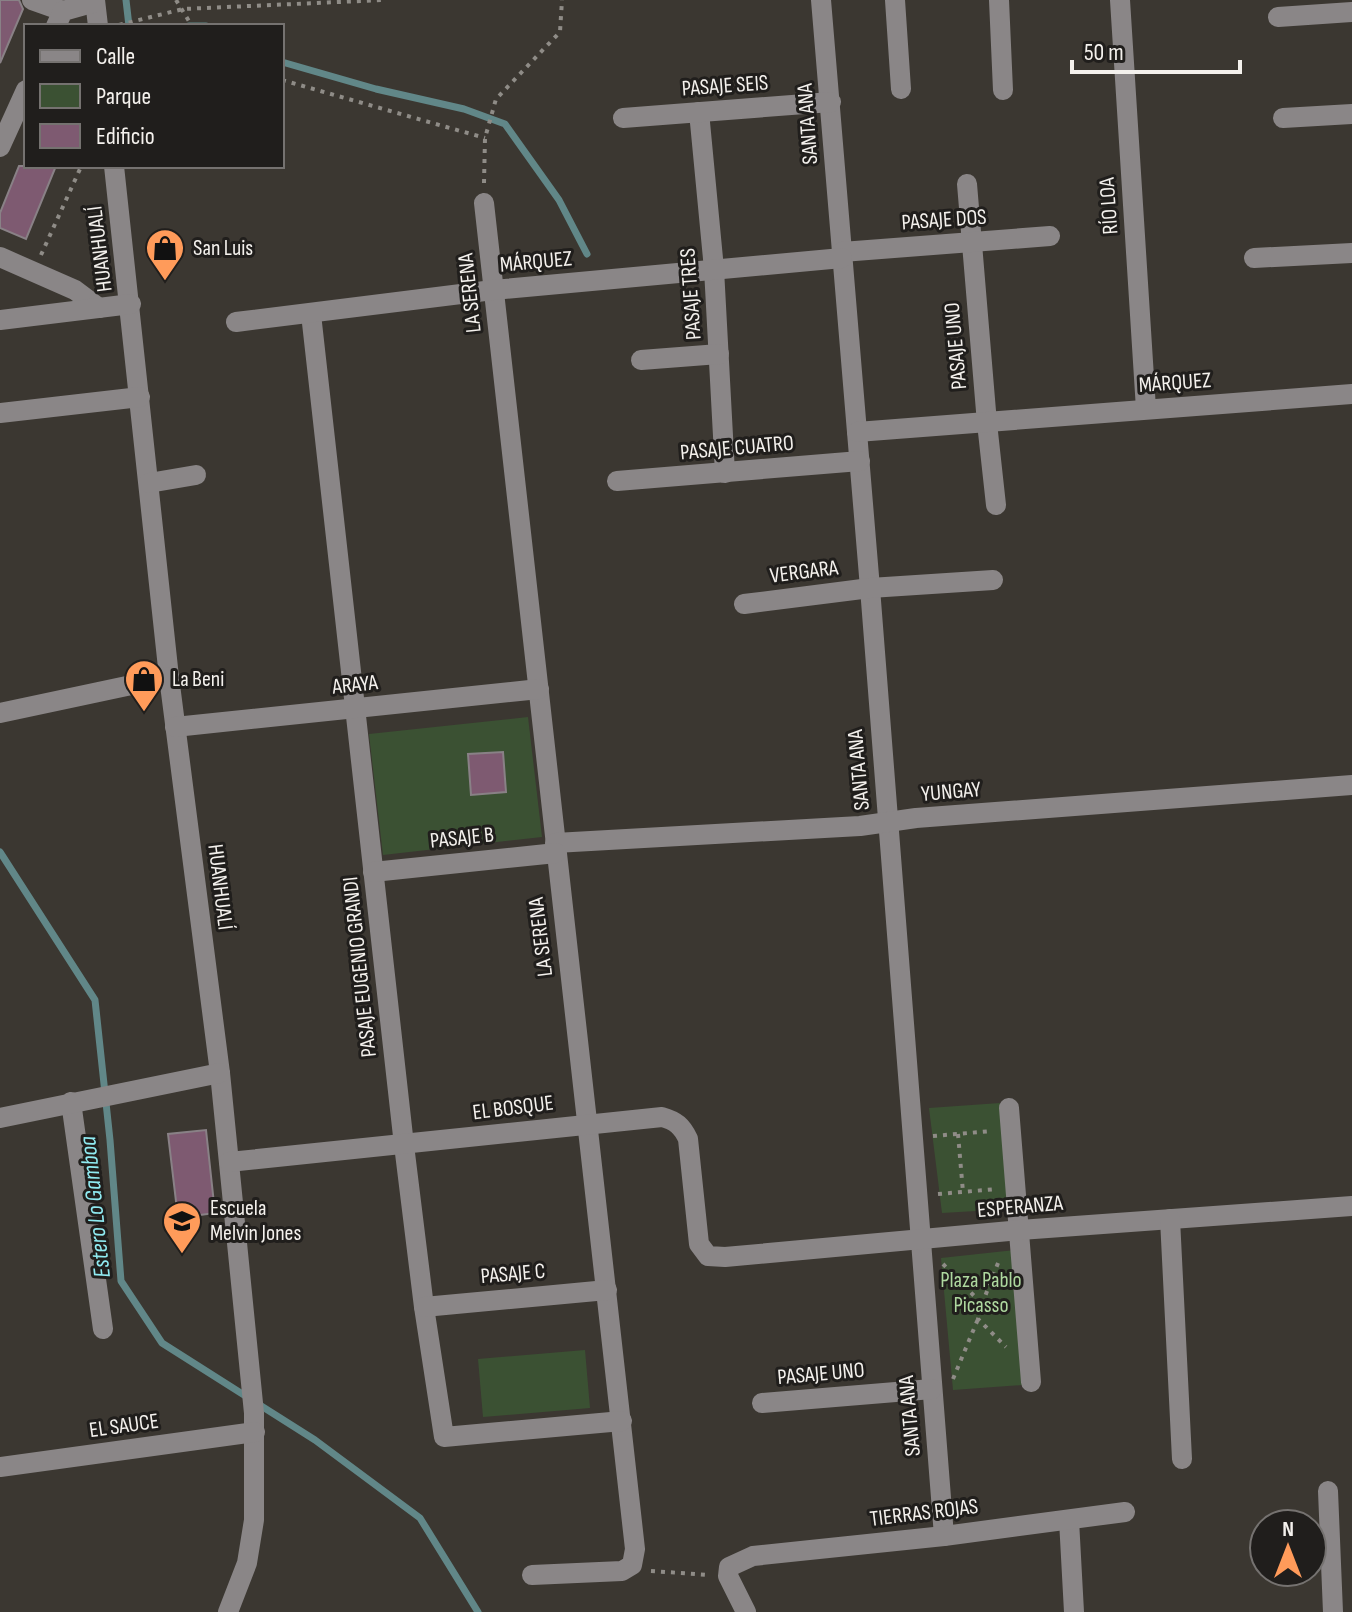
<svg xmlns="http://www.w3.org/2000/svg" width="1352" height="1612" viewBox="0 0 1352 1612" font-family="'Sofia Sans Condensed',sans-serif">
  <style>
    .green { fill: #3b5133 }
    .lines { fill: none; stroke-linecap: round; stroke-linejoin: round }
    .stream { stroke: #618788; stroke-width: 7 }
    .building { fill: #7e5a71; stroke: #898186; stroke-width: 2 }
    .path { stroke: #8f8c87; stroke-width: 4; stroke-dasharray: 4 6; stroke-linecap: butt }
    .minor { stroke: #8a8687; stroke-width: 20 }
    .labels { text-anchor: middle; dominant-baseline: central; stroke-width: 6; stroke-linejoin: round; paint-order: stroke }
    .street-label { font-size: 22px; fill: #f4f1ed; stroke: #201e1c }
    .poi-label { font-size: 22px; fill: #f4f1ed; stroke: #201e1c; text-anchor: start }
    .park-label { font-size: 22px; fill: #aed89f; stroke: #201e1c }
    .water-label { font-size: 24px; font-style: italic; fill: #90ebf2; stroke: #201e1c }
  </style>
  <rect width="100%" height="100%" fill="#3b3731"/>
  <g class="green">
    <path d="M528 717 542 837 383 855 369 734Z"/>
    <path d="M1000 1103 1010 1209 942 1213 929 1108Z"/>
    <path d="M1015 1250 1023 1385 953 1390 941 1258Z"/>
    <path d="M585 1350 590 1408 483 1417 478 1359Z"/>
  </g>
  <g class="lines">
    <g class="stream">
      <path d="M126 0 129 26"/>
      <path d="M189 26H206"/>
      <path d="M282 62 376 89 464 109 505 124 559 200 587 254"/>
      <path d="M0 852 95 1000 110 1140 121 1281 162 1343 315 1440 420 1518 478 1612"/>
    </g>
  </g>
  <g class="building">
    <path d="M0 0H19L23 9 0 63Z"/>
    <path d="M19 166H56L26 239 0 228V213Z"/>
    <path d="M503 752 506 792 471 795 468 754Z"/>
    <path d="M206 1130 215 1213 178 1218 168 1134Z"/>
  </g>
  <g class="lines">
    <g class="path">
      <path d="M176 0 192 26"/>
      <path d="M119 25 183 9 383 0"/>
      <path d="M282 80 485 138"/>
      <path d="M484 183 485 138 496 99 560 32 562 0"/>
      <path d="M41 255 80 169 87 166"/>
      <path d="M958 1134 963 1192"/>
      <path d="M933 1136 992 1131"/>
      <path d="M938 1194 997 1189"/>
      <path d="M943 1264 982 1304 978 1319 1006 1347"/>
      <path d="M982 1304 1000 1258"/>
      <path d="M953 1379 978 1319"/>
      <path d="M651 1571 710 1575"/>
    </g>
    <g class="minor">
      <path d="M32 0 63 11"/>
      <path d="M95 0 98 26"/>
      <path d="M821 0 870 588 944 1536"/>
      <path d="M895 0 901 89"/>
      <path d="M999 0 1003 90"/>
      <path d="M1120 0 1146 409"/>
      <path d="M1278 17 1352 12"/>
      <path d="M56 26 63 11 95 2"/>
      <path d="M699 112 714 269 725 473"/>
      <path d="M623 118 831 102"/>
      <path d="M1283 118 1352 114"/>
      <path d="M0 147 26 90"/>
      <path d="M114 166 169 677 220 1073 254 1413V1520L247 1563 228 1612"/>
      <path d="M967 184 987 423 996 505"/>
      <path d="M484 203 635 1549 632 1565 622 1571 532 1575"/>
      <path d="M842 252 1050 236"/>
      <path d="M0 257 75 290 99 308"/>
      <path d="M1254 258 1352 253"/>
      <path d="M311 314 404 1145 424 1307 444 1437 622 1421"/>
      <path d="M0 320 131 304"/>
      <path d="M236 322 493 290 842 258"/>
      <path d="M641 360 719 354"/>
      <path d="M0 413 140 397"/>
      <path d="M857 432 1352 394"/>
      <path d="M617 481 860 461"/>
      <path d="M149 483 196 475"/>
      <path d="M744 604 870 588 993 580"/>
      <path d="M0 713 169 677"/>
      <path d="M175 727 539 689"/>
      <path d="M555 843 860 826 916 818 1352 785"/>
      <path d="M373 872 556 853"/>
      <path d="M71 1102 103 1329"/>
      <path d="M1009 1108 1031 1382"/>
      <path d="M0 1118 220 1073"/>
      <path d="M229 1162 662 1117C676 1121 682 1126 688 1139L699 1244 708 1256 725 1257 1020 1230 1352 1206"/>
      <path d="M1170 1219 1182 1459"/>
      <path d="M424 1307 607 1290"/>
      <path d="M762 1403 932 1389"/>
      <path d="M0 1467 255 1432"/>
      <path d="M1328 1491 1333 1612"/>
      <path d="M1069 1520 1074 1612"/>
      <path d="M746 1612 728 1576 729 1567 753 1556 944 1536 1125 1512"/>
    </g>
  </g>
  <defs>
    <g id="shop-pin" transform="scale(2)"><path d="M0 17L-7.5 6A9.5 9.5 0 1 1 7.5 6Z" fill="#ff9b5a" stroke="#201e1c"/><path d="M-5-2.5h2.3a2.7 3.5 0 0 1 5.4 0H5L5.5 6h-11ZM-1.5-2.5h3a1.5 2.3 0 0 0-3 0Z" fill="#111"/></g>
    <g id="school-pin" transform="scale(2)"><path d="M0 17L-7.5 6A9.5 9.5 0 1 1 7.5 6Z" fill="#ff9b5a" stroke="#201e1c"/><path d="M0-5L7-2L0 1L-7-2ZM-4 1L0 2.5L4 1V4Q0 6-4 4Z" fill="#111"/></g>
  </defs>
  <g fill-rule="evenodd">
    <use href="#shop-pin" x="165" y="248"/>
    <use href="#shop-pin" x="144" y="679"/>
    <use href="#school-pin" x="182" y="1221"/>
  </g>
  <g class="labels">
    <g class="street-label">
      <text transform="translate(725 86) rotate(-4)">PASAJE SEIS</text>
      <text transform="translate(808 124) rotate(-94)">SANTA ANA</text>
      <text transform="translate(1109 206) rotate(-94)">RÍO LOA</text>
      <text transform="translate(944 220) rotate(-4)">PASAJE DOS</text>
      <text transform="translate(100 249) rotate(-97)">HUANHUALÍ</text>
      <text transform="translate(536 262) rotate(-5)">MÁRQUEZ</text>
      <text transform="translate(470 293) rotate(-96)">LA SERENA</text>
      <text transform="translate(691 294) rotate(-94)">PASAJE TRES</text>
      <text transform="translate(956 346) rotate(-95)">PASAJE UNO</text>
      <text transform="translate(1175 383) rotate(-4)">MÁRQUEZ</text>
      <text transform="translate(737 448) rotate(-5)">PASAJE CUATRO</text>
      <text transform="translate(804 572) rotate(-7)">VERGARA</text>
      <text transform="translate(355 685) rotate(-6)">ARAYA</text>
      <text transform="translate(859 770) rotate(-95)">SANTA ANA</text>
      <text transform="translate(951 792) rotate(-5)">YUNGAY</text>
      <text transform="translate(462 838) rotate(-6)">PASAJE B</text>
      <text transform="translate(220 887) rotate(83)">HUANHUALÍ</text>
      <text transform="translate(541 937) rotate(-97)">LA SERENA</text>
      <text transform="translate(360 967) rotate(-96)">PASAJE EUGENIO GRANDI</text>
      <text transform="translate(513 1108) rotate(-7)">EL BOSQUE</text>
      <text transform="translate(1020 1207) rotate(-5)">ESPERANZA</text>
      <text transform="translate(513 1274) rotate(-5)">PASAJE C</text>
      <text transform="translate(821 1374) rotate(-5)">PASAJE UNO</text>
      <text transform="translate(910 1416) rotate(-95)">SANTA ANA</text>
      <text transform="translate(124 1426) rotate(-8)">EL SAUCE</text>
      <text transform="translate(924 1513) rotate(-7)">TIERRAS ROJAS</text>
    </g>
    <g class="poi-label">
      <text x="193" y="248">San Luis</text>
      <text x="172" y="679">La Beni</text>
      <text x="210" y="1208">Escuela<tspan x="210" dy="25">Melvin Jones</tspan></text>
    </g>
    <g class="park-label">
      <text x="981" y="1280">Plaza Pablo<tspan x="981" dy="25">Picasso</tspan></text>
    </g>
    <g class="water-label">
      <text transform="translate(95 1207) rotate(-96)">Estero Lo Gamboa</text>
    </g>
  </g>
  <rect x="24" y="24" width="260" height="144" fill="#201e1c" stroke="#757270" stroke-width="2"/>
  <rect x="40" y="50" width="40" height="12" fill="#8a8687" stroke="#757270" stroke-width="2"/>
  <text x="96" y="64" font-size="24" fill="#f4f1ed">Calle</text>
  <rect x="40" y="84" width="40" height="24" fill="#3b5133" stroke="#757270" stroke-width="2"/>
  <text x="96" y="104" font-size="24" fill="#f4f1ed">Parque</text>
  <rect x="40" y="124" width="40" height="24" fill="#7e5a71" stroke="#757270" stroke-width="2"/>
  <text x="96" y="144" font-size="24" fill="#f4f1ed">Edificio</text>
  <g transform="translate(1288 1548)"><circle r="38" fill="#201e1c" stroke="#757270" stroke-width="2"/>
  <path d="M0-6L14 30L0 20L-14 30Z" fill="#ff9b5a"/>
  <text y="-12" font-size="22" font-weight="bold" text-anchor="middle" fill="#f4f1ed">N</text>
  </g>
  <path d="M1072 60v12h168v-12" fill="none" stroke="#f4f1ed" stroke-width="4"/>
  <text x="1084" y="60" font-size="24" fill="#f4f1ed" stroke="#201e1c" stroke-width="6" paint-order="stroke">50 m</text>
</svg>
